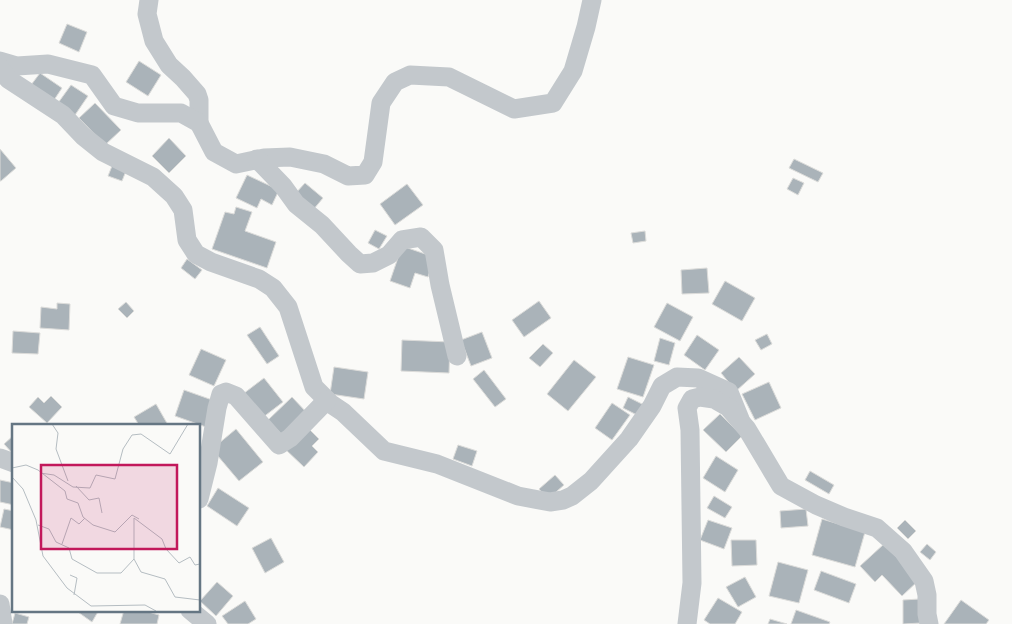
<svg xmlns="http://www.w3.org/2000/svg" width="1012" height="624" viewBox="0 0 1012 624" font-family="'Exo 2',sans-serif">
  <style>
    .building { fill: #aab3b9; stroke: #dcdcda }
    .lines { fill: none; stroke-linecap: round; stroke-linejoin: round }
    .minor { stroke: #c3c8cc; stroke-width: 19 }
    .inset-road { fill: none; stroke: #b5bdc2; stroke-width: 1 }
    .view { fill: #c2185b; fill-opacity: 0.15; stroke: #c2185b; stroke-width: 2.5 }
    .inset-edge { fill: none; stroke: #657683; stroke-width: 2.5 }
  </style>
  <rect width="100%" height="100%" fill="#fafaf8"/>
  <g class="building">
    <path d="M67 24 87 32 79 52 59 43Z"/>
    <path d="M139 61 161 75 148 96 126 82Z"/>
    <path d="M40 73 62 88 54 100 31 85Z"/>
    <path d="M71 85 88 96 75 115 58 103Z"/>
    <path d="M95 103 121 130 105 145 79 118Z"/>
    <path d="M169 138 186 156 169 173 152 156Z"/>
    <path d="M0 149 16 168 1 181H0Z"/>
    <path d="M794 159 823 173 818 182 789 168Z"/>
    <path d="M112 166 126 171 122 181 108 176Z"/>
    <path d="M247 175 279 190 272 205 261 199 257 208 236 198Z"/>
    <path d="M793 178 804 183 798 195 787 189Z"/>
    <path d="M305 183 323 198 313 210 295 194Z"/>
    <path d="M407 184 423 205 395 225 380 204Z"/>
    <path d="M236 207 252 212 245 231 276 242 267 268 212 249 225 212 234 214Z"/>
    <path d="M375 230 387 236 379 249 368 243Z"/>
    <path d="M645 231 646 241 633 243 631 233Z"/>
    <path d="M402 246 434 257 428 277 415 273 410 288 390 281Z"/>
    <path d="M187 259 202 270 195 279 181 268Z"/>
    <path d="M707 268 709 293 682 294 681 270Z"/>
    <path d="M725 281 755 298 742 321 712 304Z"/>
    <path d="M539 301 551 318 524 337 512 320Z"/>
    <path d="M126 302 134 311 127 318 118 309Z"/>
    <path d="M57 303 70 304 69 330 40 328 41 307 57 309Z"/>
    <path d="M667 303 693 317 680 341 654 327Z"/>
    <path d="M260 327 279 356 267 364 247 335Z"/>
    <path d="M13 331 40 333 38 354 12 353Z"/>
    <path d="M482 332 492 358 471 366 461 340Z"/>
    <path d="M767 334 772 344 761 350 755 340Z"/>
    <path d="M697 335 719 350 705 370 684 355Z"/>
    <path d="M660 338 675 343 669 365 654 361Z"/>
    <path d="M402 340 450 342 449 373 401 371Z"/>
    <path d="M543 344 553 353 540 367 529 358Z"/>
    <path d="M201 349 226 360 214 386 189 375Z"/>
    <path d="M628 357 654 365 643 397 617 389Z"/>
    <path d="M739 357 755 374 736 391 721 373Z"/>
    <path d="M574 360 596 377 568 411 547 394Z"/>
    <path d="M334 367 368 372 364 399 330 394Z"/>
    <path d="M484 370 506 399 495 407 473 379Z"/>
    <path d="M264 378 283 402 262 418 243 394Z"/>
    <path d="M769 382 781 408 755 420 742 394Z"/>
    <path d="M184 390 215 401 206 427 175 416Z"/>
    <path d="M51 396 62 407 47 423 29 407 38 397 44 403Z"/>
    <path d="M292 397 308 414 284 437 268 420Z"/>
    <path d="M628 397 646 406 641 417 623 408Z"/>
    <path d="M612 403 630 415 612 440 595 428Z"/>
    <path d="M156 404 168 425H139L134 417Z"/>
    <path d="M720 414 742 436 726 452 703 430Z"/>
    <path d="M306 426 319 439 312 446 318 452 304 467 284 448Z"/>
    <path d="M236 429 263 462 239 481 212 449Z"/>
    <path d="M14 435V455L4 444Z"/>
    <path d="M458 445 477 451 472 466 453 459Z"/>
    <path d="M716 456 738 470 725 492 703 478Z"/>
    <path d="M810 471 834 485 829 494 805 480Z"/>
    <path d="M555 475 564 485 548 499 539 489Z"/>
    <path d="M0 480 14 483V505L0 502Z"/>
    <path d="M218 488 249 508 237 526 207 506Z"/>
    <path d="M714 496 732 507 725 518 707 508Z"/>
    <path d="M4 509 14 511V530L0 527Z"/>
    <path d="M806 509 808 526 781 528 780 511Z"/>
    <path d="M822 519 865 532 855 567 812 555Z"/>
    <path d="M708 520 732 528 724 549 700 540Z"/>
    <path d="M905 520 916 531 908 539 897 528Z"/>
    <path d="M271 538 284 562 265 573 252 548Z"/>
    <path d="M731 540H756L757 565 732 566Z"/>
    <path d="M884 544 919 580 902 596 882 575 875 582 860 566Z"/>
    <path d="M927 544 936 552 930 560 920 552Z"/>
    <path d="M778 562 808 570 799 603 769 596Z"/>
    <path d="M821 571 856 584 849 603 814 590Z"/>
    <path d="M745 577 756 597 738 607 726 587Z"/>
    <path d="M217 582 233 596 216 616 200 601Z"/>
    <path d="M718 598 742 612 735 624H710L704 620Z"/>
    <path d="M920 599 921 623 903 624V600Z"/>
    <path d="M961 600 989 620 986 624H944Z"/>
    <path d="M245 601 256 619 248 624H228L222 616Z"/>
    <path d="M75 610H99L92 622Z"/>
    <path d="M124 610H141L159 615 157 624H120Z"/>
    <path d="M796 610 830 622 829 624H791Z"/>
    <path d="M15 613 29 617 27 624H12Z"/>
    <path d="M770 619 787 624H768Z"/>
  </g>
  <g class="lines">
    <g class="minor">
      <path d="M149 0 147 14 154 41 169 65 183 78 197 94 199 100V123"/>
      <path d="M0 61 17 66 48 64 92 75 114 106 138 113H181L199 123 214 152 236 164 264 158 290 157 324 164 348 176 365 175 373 162 381 103 395 82 410 75 449 77 514 109 553 103 573 71 586 27 592 0"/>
      <path d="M0 68 8 79 63 115 83 136 103 152 153 177 174 196 183 210 187 240 196 254 211 262 259 279 273 288 288 307 314 387 331 404 343 412 384 451 437 464 518 496 550 502 563 500 572 496 591 481 629 439 652 406 662 386 677 377 698 378 729 392 740 419"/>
      <path d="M257 159 283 186 296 204 322 225 349 254 360 264 373 263 389 255 402 240 421 237 434 250 440 285 457 356"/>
      <path d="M0 458 14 463"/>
      <path d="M199 499 208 463 217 408 221 394 226 392 236 396 279 445 290 438 327 400"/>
      <path d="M0 604 3 624"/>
      <path d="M190 610 207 624"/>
      <path d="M687 624 692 583 690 430 687 408 692 399 700 397 714 399 728 407 747 429 781 486 816 505 844 517 877 528 903 551 924 581 927 595V614L929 624"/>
    </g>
  </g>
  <g transform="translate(12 424)">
    <rect width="188" height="188" fill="#fafaf8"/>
    <path class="inset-road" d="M40 0 46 9 44 25 56 57M0 44 14 41 26 46 53 67 55 75 66 79 71 93 81 101 103 108 120 91 127 95M28 49 42 51 61 63 78 64 84 51 103 55 111 25 120 11 129 10 158 30 176 0M0 53 11 65 24 96 31 132 55 164 79 182 133 181 144 187M64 62 77 76 87 74 90 89M26 101 37 105 44 118 57 124 60 135 85 149H109L122 135M50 120 59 94 67 100 73 94M188 140 183 141 178 133 167 139 154 125 150 115 122 94V135L129 148 153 155 163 173 188 176M58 151 65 154 62 171"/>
    <path class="view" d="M29 41H165V125H29Z"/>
    <rect width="188" height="188" class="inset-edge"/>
  </g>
</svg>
